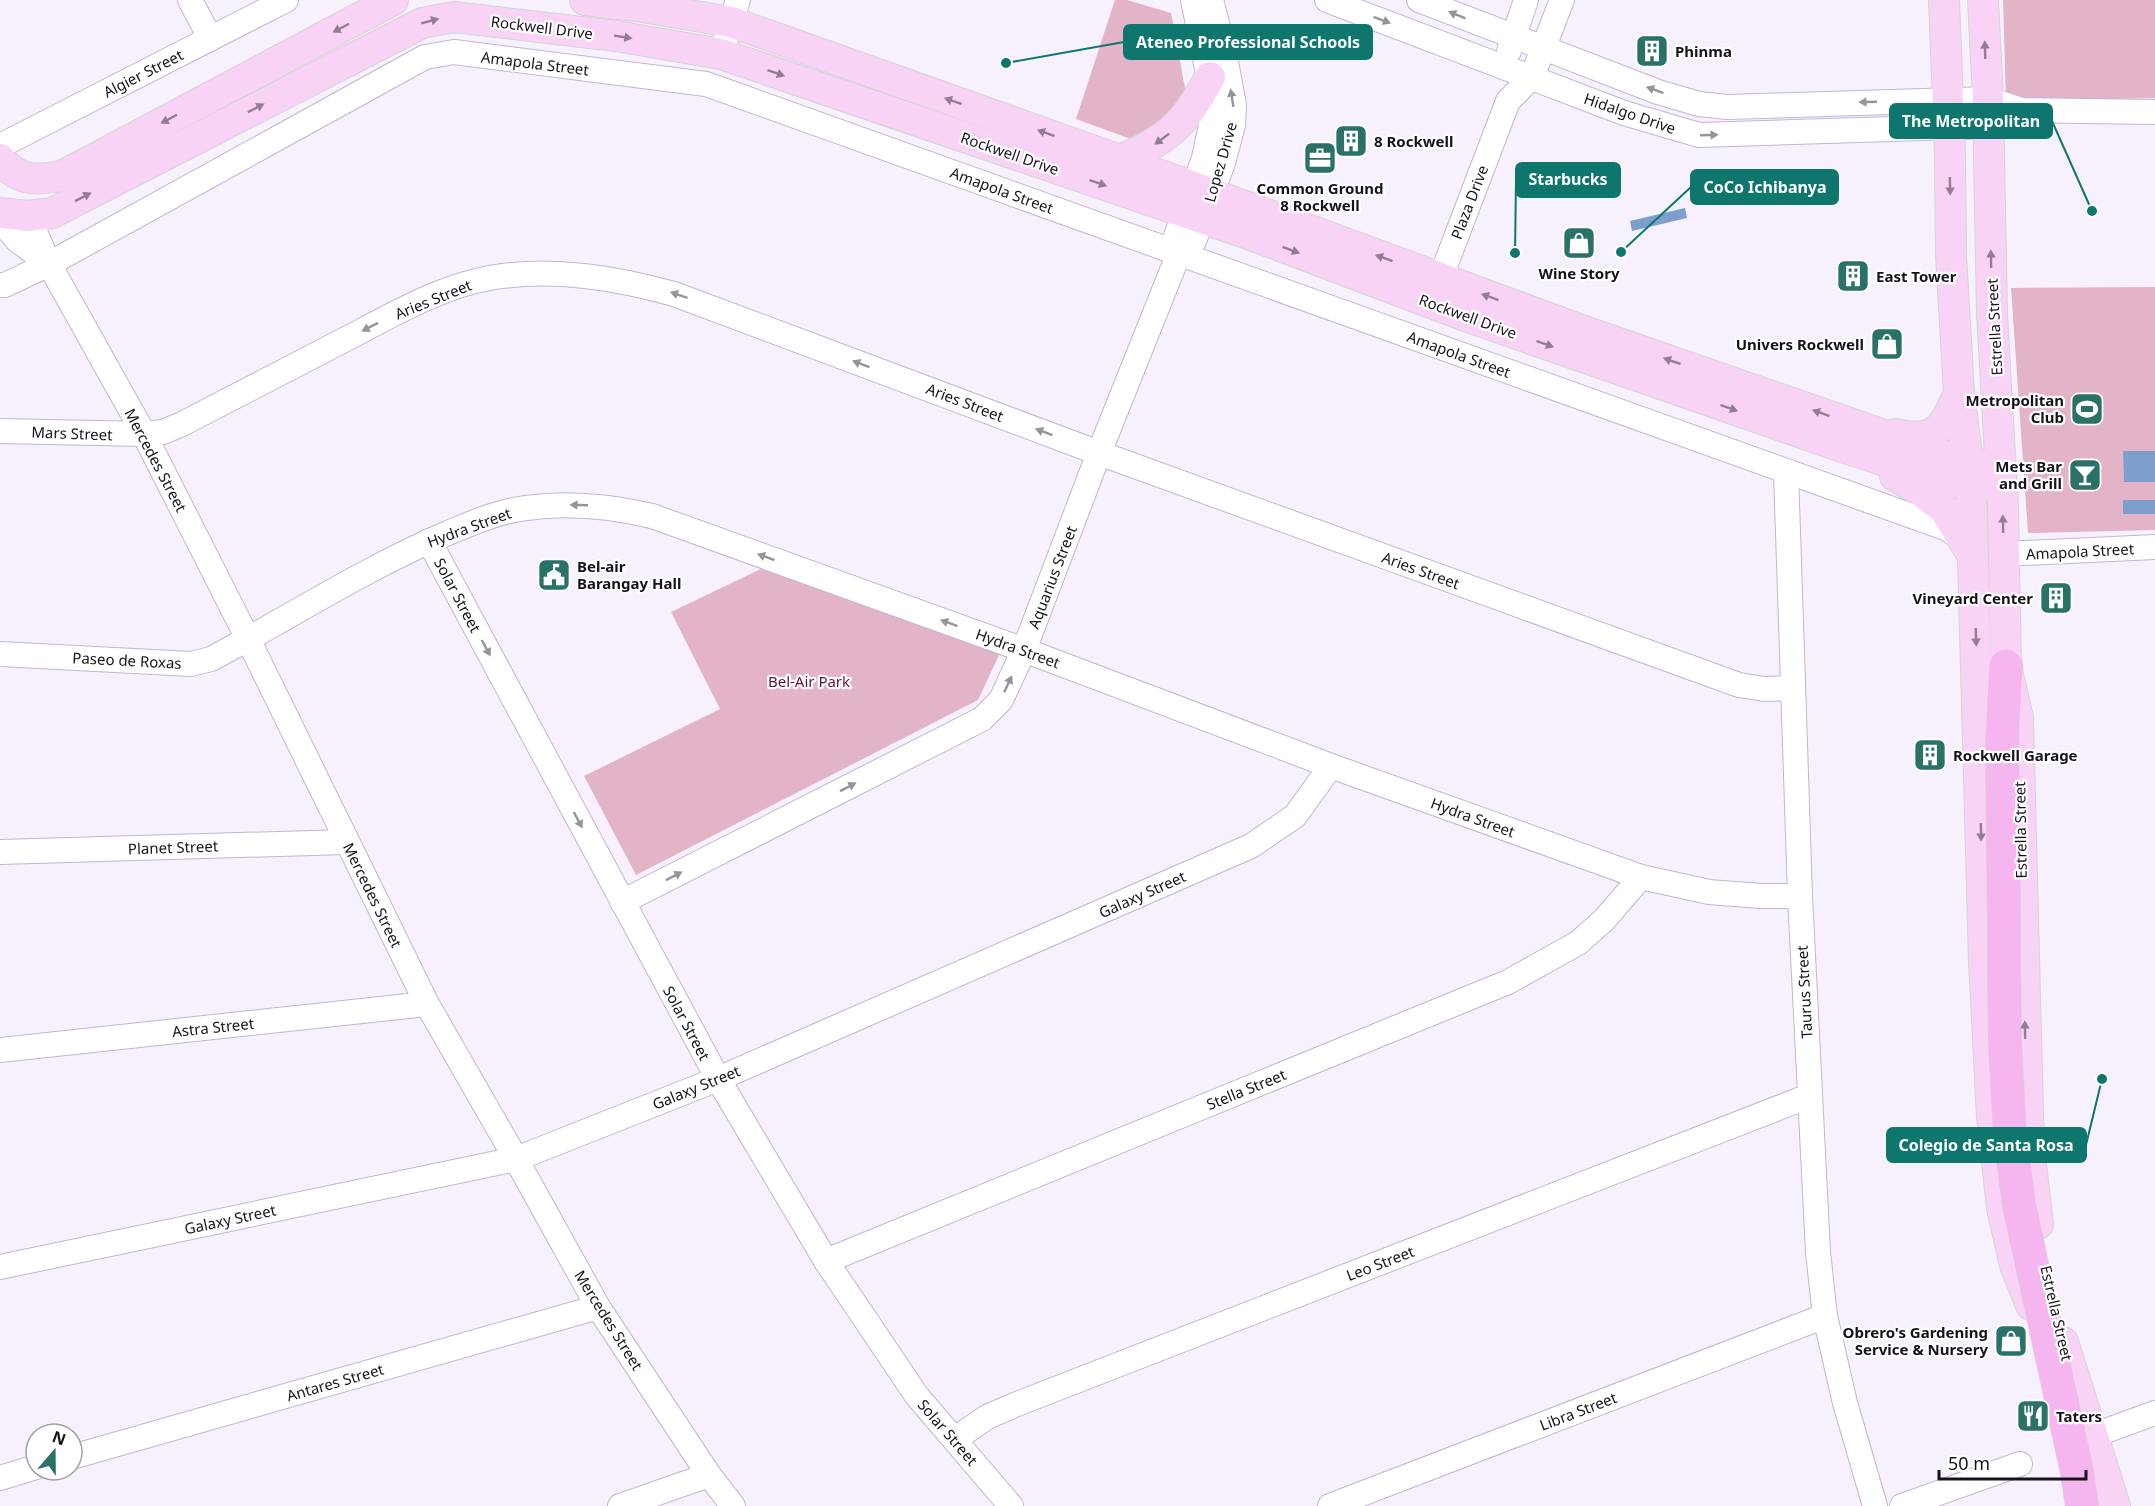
<svg xmlns="http://www.w3.org/2000/svg" width="2155" height="1506" viewBox="0 0 2155 1506" font-family="'Noto Sans',sans-serif">
  <style>
    .green { fill: #e3b4c7 }
    .water { fill: #7d9fcd }
    .lines { fill: none; stroke-linecap: round; stroke-linejoin: round }
    .minor-casing { stroke: #c2b5d3; stroke-width: 26 }
    .major-casing { stroke: #d5d4d6; stroke-width: 32 }
    .highway-casing { stroke: #d5d4d6; stroke-width: 34 }
    .minor { stroke: #fff; stroke-width: 24 }
    .major { stroke: #f9d3f6; stroke-width: 30 }
    .highway { stroke: #f5b6f0; stroke-width: 33 }
    .highway-bridge-casing { stroke: #d5d4d6; stroke-width: 34; stroke-linecap: butt }
    .highway-bridge { stroke: #f5b6f0; stroke-width: 33 }
    .oneway { fill: #969499 }
    .oneway2 { fill: #937c94 }
    .labels { text-anchor: middle; dominant-baseline: central; stroke-width: 4.5; stroke-linejoin: round; paint-order: stroke }
    .street-label { font-size: 15px; fill: #16121c; stroke: #fff }
    .poi-label { font-size: 15px; font-weight: bold; fill: #16121c; stroke: #fff; text-anchor: start }
    .park-label { font-size: 15px; fill: #5e183c; stroke: #fff }
    .leader { fill: none; stroke: #0f766e; stroke-width: 2 }
    .callout-dot { fill: #0f766e; stroke: #fff; stroke-width: 2 }
    .callout { fill: #0f766e; stroke: #0f766e; stroke-width: 2 }
    .callout-label { font-size: 16px; text-anchor: middle; font-weight: bold; fill: #fff }
  </style>
  <rect width="100%" height="100%" fill="#f7f1fe"/>
  <g class="green">
    <path d="M1115 0H1127L1171 13 1187 99V138L1161 150 1076 119Z"/>
    <path d="M2003 0H2155V98L2006 101Z"/>
    <path d="M2155 287V530L2028 533 2011 288Z"/>
    <path d="M765 567 1000 653 978 700 636 875 584 776 720 709 671 612Z"/>
  </g>
  <g class="water">
    <path d="M1685 208 1687 218 1632 231 1630 221Z"/>
    <path d="M2123 451H2155V482H2124Z"/>
    <rect x="2123" y="500" width="32" height="14"/>
  </g>
  <g class="lines">
    <g class="minor-casing">
      <g id="minor">
        <path d="M190 0 210 38"/>
        <path d="M1327 0 1624 113 1699 135 1988 126 2004 118"/>
        <path d="M1419 0 1658 92 1699 104 1727 107 1988 99 2021 110 2155 112"/>
        <path d="M1509 51 1526 0"/>
        <path d="M721 54 738 0"/>
        <path d="M0 146 286 0"/>
        <path d="M28 216 49 264 144 434 248 639 427 1004 516 1159 598 1307 709 1475 733 1506"/>
        <path d="M0 220 17 240 47 262"/>
        <path d="M1179 253 1176 236 1204 158 1211 125 1213 97 1193 0"/>
        <path d="M0 285H5L49 264 425 57 454 52 706 84 1948 529 1964 542"/>
        <path d="M1434 295 1508 101 1532 77 1562 0"/>
        <path d="M0 431 144 434 163 432 182 424C237 395 293 367 348 338 394 314 443 285 495 277 556 268 616 278 674 294L1099 453 1739 685 1764 689 1793 688"/>
        <path d="M1786 472 1800 896 1818 1252 1825 1316 1845 1403 1875 1506"/>
        <path d="M429 541 718 1079 826 1261 917 1396 1011 1506"/>
        <path d="M2004 554 2155 547"/>
        <path d="M0 654 191 664 211 659C290 617 366 568 448 533 472 523 499 511 526 508 569 502 609 506 652 516L1024 650 1331 766 1641 877 1709 892 1761 896H1800"/>
        <path d="M0 852 346 842"/>
        <path d="M622 902 982 719 1001 700 1024 650 1099 453 1179 253 1194 241 1223 163 1233 125 1234 105 1223 46 1211 0"/>
        <path d="M0 1050 427 1004"/>
        <path d="M826 1261 1508 982 1578 943 1604 920 1641 877"/>
        <path d="M0 1267 516 1159 718 1079 1251 846 1295 816 1331 766"/>
        <path d="M955 1439 987 1417 1017 1404 1809 1096"/>
        <path d="M2075 1442 2155 1413"/>
        <path d="M72 1457 598 1307"/>
        <path d="M0 1478 36 1467"/>
        <path d="M620 1506 709 1475"/>
        <path d="M1330 1506 1825 1316"/>
        <path d="M1902 1506 2020 1464"/>
      </g>
    </g>
    <g class="major-casing">
      <g id="major">
        <path d="M585 0 636 6 731 22 1120 160 1584 331 1968 464 1986 465"/>
        <path d="M1944 0 1950 155 1951 255 1959 393 1971 485 1984 962 1992 1117 2002 1208 2015 1265 2031 1305"/>
        <path d="M1983 0 1988 99 1992 314 2003 508 2006 666 2018 718 2028 1115 2031 1165 2038 1224"/>
        <path d="M0 159C19 182 37 181 64 175L393 0"/>
        <path d="M1120 160C1169 139 1185 124 1210 77"/>
        <path d="M0 213 28 216 52 213 422 23 454 17 616 36 721 54 1246 233 1468 317 1845 448 1944 480 1971 485H2002"/>
        <path d="M1896 434C1937 444 1944 426 1959 393"/>
        <path d="M1895 476 1920 490 1945 510 1971 553"/>
        <path d="M2063 1342 2115 1506"/>
      </g>
    </g>
    <g class="highway-casing">
      <path id="highway" d="M2002 738 2006 666"/>
    </g>
    <use href="#minor" class="minor"/>
    <use href="#major" class="major"/>
    <use href="#highway" class="highway"/>
    <g class="highway-bridge-casing">
      <path id="highway-bridge" d="M2002 738 2005 1043 2010 1136 2019 1205 2077 1472 2082 1506"/>
    </g>
    <use href="#highway-bridge" class="highway-bridge"/>
  </g>
  <defs><path id="oneway-solid" d="M-6-.8H1V-3.2L6.5 0L1 3.2V.8H-6Z" transform="scale(1.5)"/></defs>
  <g class="oneway">
    <use href="#oneway-solid" transform="translate(1457 15) rotate(-158)"/>
    <use href="#oneway-solid" transform="translate(1382 20) rotate(21)"/>
    <use href="#oneway-solid" transform="translate(1655 90) rotate(-160)"/>
    <use href="#oneway-solid" transform="translate(1232 98) rotate(-99)"/>
    <use href="#oneway-solid" transform="translate(1868 102) rotate(178)"/>
    <use href="#oneway-solid" transform="translate(1709 135) rotate(-2)"/>
    <use href="#oneway-solid" transform="translate(679 295) rotate(-161)"/>
    <use href="#oneway-solid" transform="translate(370 327) rotate(153)"/>
    <use href="#oneway-solid" transform="translate(861 364) rotate(-159)"/>
    <use href="#oneway-solid" transform="translate(1044 432) rotate(-159)"/>
    <use href="#oneway-solid" transform="translate(579 505) rotate(-178)"/>
    <use href="#oneway-solid" transform="translate(766 557) rotate(-160)"/>
    <use href="#oneway-solid" transform="translate(949 623) rotate(-160)"/>
    <use href="#oneway-solid" transform="translate(486 648) rotate(62)"/>
    <use href="#oneway-solid" transform="translate(1008 684) rotate(-65)"/>
    <use href="#oneway-solid" transform="translate(848 787) rotate(-27)"/>
    <use href="#oneway-solid" transform="translate(578 820) rotate(62)"/>
    <use href="#oneway-solid" transform="translate(674 876) rotate(-27)"/>
  </g>
  <g class="oneway2">
    <use href="#oneway-solid" transform="translate(430 21) rotate(-15)"/>
    <use href="#oneway-solid" transform="translate(341 28) rotate(152)"/>
    <use href="#oneway-solid" transform="translate(623 37) rotate(9)"/>
    <use href="#oneway-solid" transform="translate(1985 50) rotate(-92)"/>
    <use href="#oneway-solid" transform="translate(776 73) rotate(19)"/>
    <use href="#oneway-solid" transform="translate(953 101) rotate(-161)"/>
    <use href="#oneway-solid" transform="translate(256 108) rotate(-27)"/>
    <use href="#oneway-solid" transform="translate(169 119) rotate(152)"/>
    <use href="#oneway-solid" transform="translate(1046 133) rotate(-160)"/>
    <use href="#oneway-solid" transform="translate(1162 139) rotate(143)"/>
    <use href="#oneway-solid" transform="translate(1098 183) rotate(19)"/>
    <use href="#oneway-solid" transform="translate(1950 186) rotate(89)"/>
    <use href="#oneway-solid" transform="translate(83 197) rotate(-27)"/>
    <use href="#oneway-solid" transform="translate(1291 250) rotate(21)"/>
    <use href="#oneway-solid" transform="translate(1384 258) rotate(-160)"/>
    <use href="#oneway-solid" transform="translate(1991 259) rotate(-91)"/>
    <use href="#oneway-solid" transform="translate(1490 297) rotate(-160)"/>
    <use href="#oneway-solid" transform="translate(1545 344) rotate(19)"/>
    <use href="#oneway-solid" transform="translate(1672 361) rotate(-161)"/>
    <use href="#oneway-solid" transform="translate(1729 408) rotate(19)"/>
    <use href="#oneway-solid" transform="translate(1821 413) rotate(-160)"/>
    <use href="#oneway-solid" transform="translate(2003 524) rotate(-91)"/>
    <use href="#oneway-solid" transform="translate(1976 637) rotate(88)"/>
    <use href="#oneway-solid" transform="translate(1981 832) rotate(89)"/>
    <use href="#oneway-solid" transform="translate(2025 1030) rotate(-91)"/>
  </g>
  <defs>
    <g id="building-square" transform="scale(1.725)"><rect x="-9" y="-9" width="18" height="18" rx="4" fill="#2a7168" stroke="#fff"/><path d="M-4-6H4V6H1V3H-1V6H-4ZM-2.5-4.3h1.7v1.8h-1.7ZM.8-4.3h1.7v1.8H.8ZM-2.5-1h1.7V.8h-1.7ZM.8-1h1.7V.8H.8Z" fill="#fff"/></g>
    <g id="office-square" transform="scale(1.725)"><rect x="-9" y="-9" width="18" height="18" rx="4" fill="#2a7168" stroke="#fff"/><path d="M-6-3h4V-5.5h4V-3h4V5H-6ZM-1-4.5V-3h2v-1.5ZM-6 0V1H6V0Z" fill="#fff"/></g>
    <g id="shop-square" transform="scale(1.725)"><rect x="-9" y="-9" width="18" height="18" rx="4" fill="#2a7168" stroke="#fff"/><path d="M-5-2.5h2.3a2.7 3.5 0 0 1 5.4 0H5L5.5 6h-11ZM-1.5-2.5h3a1.5 2.3 0 0 0-3 0Z" fill="#fff"/></g>
    <g id="stadium-square" transform="scale(1.725)"><rect x="-9" y="-9" width="18" height="18" rx="4" fill="#2a7168" stroke="#fff"/><path d="M0-5a6.5 5 0 1 0 0 10a6.5 5 0 1 0 0-10ZM-3.5-1.8h7v3.6h-7Z" fill="#fff"/></g>
    <g id="bar-square" transform="scale(1.725)"><rect x="-9" y="-9" width="18" height="18" rx="4" fill="#2a7168" stroke="#fff"/><path d="M-6-5H6L.8 .8V4.5H3.5V6h-7V4.5H-.8V.8Z" fill="#fff"/></g>
    <g id="civic-square" transform="scale(1.725)"><rect x="-9" y="-9" width="18" height="18" rx="4" fill="#2a7168" stroke="#fff"/><path d="M-.6-6.5H3V-4.5H.6V-3L4-1V1h2V6H-6V1h2V-1L-.6-3ZM-1.2 2.5V6h2.4V2.5Z" fill="#fff"/></g>
    <g id="restaurant-square" transform="scale(1.725)"><rect x="-9" y="-9" width="18" height="18" rx="4" fill="#2a7168" stroke="#fff"/><path d="M-5-6h1v4h1v-4h1v4h1v-4h1v5L-1.5 .5V6h-2V.5L-5-1ZM5-6V6H3V1.5H1.5Q1.5-4 5-6Z" fill="#fff"/></g>
  </defs>
  <g fill-rule="evenodd">
    <use href="#building-square" x="1652" y="51"/>
    <use href="#building-square" x="1351" y="141"/>
    <use href="#office-square" x="1320" y="158"/>
    <use href="#shop-square" x="1579" y="243"/>
    <use href="#building-square" x="1853" y="276"/>
    <use href="#shop-square" x="1887" y="344"/>
    <use href="#stadium-square" x="2087" y="409"/>
    <use href="#bar-square" x="2085" y="475"/>
    <use href="#civic-square" x="554" y="575"/>
    <use href="#building-square" x="2056" y="598"/>
    <use href="#building-square" x="1930" y="755"/>
    <use href="#shop-square" x="2011" y="1341"/>
    <use href="#restaurant-square" x="2033" y="1416"/>
  </g>
  <g class="labels">
    <g class="street-label">
      <text transform="translate(542 27) rotate(7)">Rockwell Drive</text>
      <text transform="translate(535 63) rotate(7)">Amapola Street</text>
      <text transform="translate(143 73) rotate(-27)">Algier Street</text>
      <text transform="translate(1630 113) rotate(19)">Hidalgo Drive</text>
      <text transform="translate(1010 153) rotate(19)">Rockwell Drive</text>
      <text transform="translate(1220 162) rotate(-74)">Lopez Drive</text>
      <text transform="translate(1002 190) rotate(20)">Amapola Street</text>
      <text transform="translate(1469 202) rotate(-69)">Plaza Drive</text>
      <text transform="translate(433 299) rotate(-22)">Aries Street</text>
      <text transform="translate(1468 316) rotate(20)">Rockwell Drive</text>
      <text transform="translate(1994 327) rotate(-93)">Estrella Street</text>
      <text transform="translate(1459 354) rotate(20)">Amapola Street</text>
      <text transform="translate(965 402) rotate(21)">Aries Street</text>
      <text transform="translate(72 433) rotate(2)">Mars Street</text>
      <text transform="translate(156 460) rotate(62)">Mercedes Street</text>
      <text transform="translate(469 527) rotate(-20)">Hydra Street</text>
      <text transform="translate(2080 551) rotate(-3)">Amapola Street</text>
      <text transform="translate(1421 570) rotate(20)">Aries Street</text>
      <text transform="translate(1052 577) rotate(-69)">Aquarius Street</text>
      <text transform="translate(458 595) rotate(62)">Solar Street</text>
      <text transform="translate(1018 648) rotate(20)">Hydra Street</text>
      <text transform="translate(127 660) rotate(3)">Paseo de Roxas</text>
      <text transform="translate(1473 817) rotate(20)">Hydra Street</text>
      <text transform="translate(2020 830) rotate(-91)">Estrella Street</text>
      <text transform="translate(173 847) rotate(-2)">Planet Street</text>
      <text transform="translate(1142 894) rotate(-24)">Galaxy Street</text>
      <text transform="translate(373 895) rotate(64)">Mercedes Street</text>
      <text transform="translate(1804 992) rotate(-93)">Taurus Street</text>
      <text transform="translate(687 1023) rotate(62)">Solar Street</text>
      <text transform="translate(213 1027) rotate(-6)">Astra Street</text>
      <text transform="translate(696 1087) rotate(-22)">Galaxy Street</text>
      <text transform="translate(1246 1089) rotate(-22)">Stella Street</text>
      <text transform="translate(230 1219) rotate(-12)">Galaxy Street</text>
      <text transform="translate(1380 1263) rotate(-21)">Leo Street</text>
      <text transform="translate(2057 1313) rotate(77)">Estrella Street</text>
      <text transform="translate(609 1320) rotate(58)">Mercedes Street</text>
      <text transform="translate(335 1382) rotate(-16)">Antares Street</text>
      <text transform="translate(1578 1411) rotate(-21)">Libra Street</text>
      <text transform="translate(948 1432) rotate(49)">Solar Street</text>
    </g>
    <g class="poi-label">
      <text x="1675" y="51">Phinma</text>
      <text x="1374" y="141">8 Rockwell</text>
      <text x="1320" y="188" text-anchor="middle">Common Ground<tspan x="1320" dy="17">8 Rockwell</tspan></text>
      <text x="1579" y="273" text-anchor="middle">Wine Story</text>
      <text x="1876" y="276">East Tower</text>
      <text x="1864" y="344" text-anchor="end">Univers Rockwell</text>
      <text x="2064" y="400" text-anchor="end">Metropolitan<tspan x="2064" dy="17">Club</tspan></text>
      <text x="2062" y="466" text-anchor="end">Mets Bar<tspan x="2062" dy="17">and Grill</tspan></text>
      <text x="577" y="566">Bel-air<tspan x="577" dy="17">Barangay Hall</tspan></text>
      <text x="2033" y="598" text-anchor="end">Vineyard Center</text>
      <text x="1953" y="755">Rockwell Garage</text>
      <text x="1988" y="1332" text-anchor="end">Obrero's Gardening<tspan x="1988" dy="17">Service &amp; Nursery</tspan></text>
      <text x="2056" y="1416">Taters</text>
    </g>
    <g class="park-label">
      <text x="809" y="681">Bel-Air Park</text>
    </g>
  </g>
  <path class="leader" d="M1006 63L1124 42M2092 211L2052 121M1515 253L1516 180M1621 252L1691 187M2102 1079L2086 1145"/>
  <g class="callout-dot">
    <circle cx="1006" cy="63" r="6"/>
    <circle cx="2092" cy="211" r="6"/>
    <circle cx="1515" cy="253" r="6"/>
    <circle cx="1621" cy="252" r="6"/>
    <circle cx="2102" cy="1079" r="6"/>
  </g>
  <g class="callout">
    <rect x="1124" y="25" width="248" height="34" rx="6"/>
    <rect x="1890" y="104" width="162" height="34" rx="6"/>
    <rect x="1516" y="163" width="104" height="34" rx="6"/>
    <rect x="1691" y="170" width="147" height="34" rx="6"/>
    <rect x="1887" y="1128" width="199" height="34" rx="6"/>
  </g>
  <g class="callout-label">
    <text x="1248" y="48">Ateneo Professional Schools</text>
    <text x="1971" y="127">The Metropolitan</text>
    <text x="1568" y="185">Starbucks</text>
    <text x="1765" y="193">CoCo Ichibanya</text>
    <text x="1986" y="1151">Colegio de Santa Rosa</text>
  </g>
  <g transform="translate(54 1452) rotate(20)"><circle r="28" fill="#ffffff" stroke="#a2a0a4" stroke-width="1.5"/>
  <path d="M0-4.5L10 22L0 15L-10 22Z" fill="#2a7168"/>
  <text y="-9" font-size="16" font-weight="bold" text-anchor="middle" fill="#16121c">N</text>
  </g>
  <path d="M1939 1470v9h147v-9" fill="none" stroke="#16121c" stroke-width="3"/>
  <text x="1948" y="1470" font-size="18" fill="#16121c" stroke="#ffffff" stroke-width="4.5" paint-order="stroke">50 m</text>
</svg>
